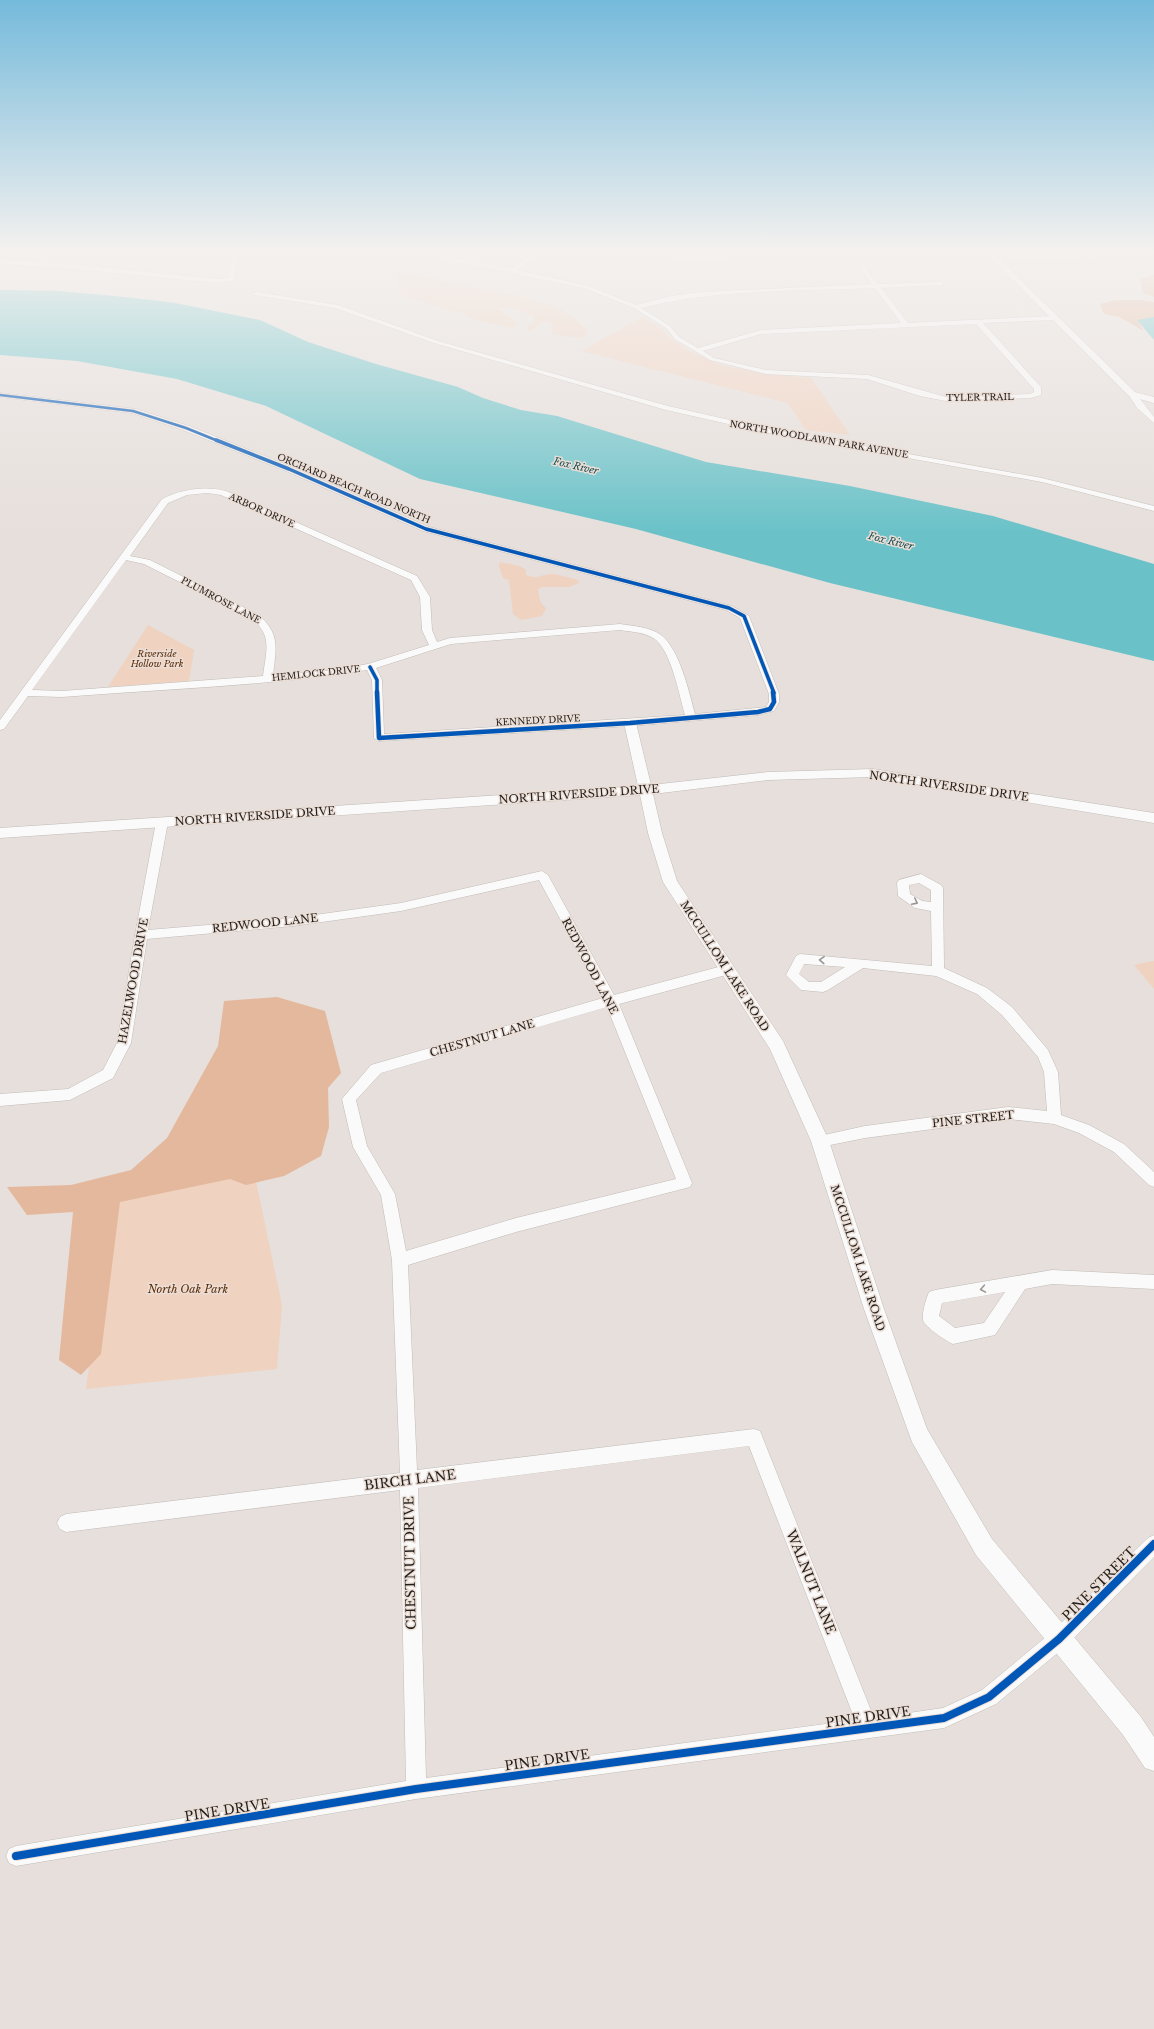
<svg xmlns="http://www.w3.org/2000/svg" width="1154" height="2029" viewBox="0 0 1154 2029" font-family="'Libre Baskerville',serif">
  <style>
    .green { fill: #f0d2c0 }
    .forest { fill: #e4b89c }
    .water { fill: #6ac2c8 }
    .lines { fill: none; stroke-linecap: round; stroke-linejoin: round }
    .minor-casing { stroke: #c1bcb8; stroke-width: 1 }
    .tertiary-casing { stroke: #c1bcb8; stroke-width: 1 }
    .minor { fill: #fbfafa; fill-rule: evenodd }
    .tertiary { fill: #fbfafa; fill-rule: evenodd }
    .cycleway-far3-casing { stroke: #ebded6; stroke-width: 4 }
    .cycleway-far2-casing { stroke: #ebded6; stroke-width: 5 }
    .cycleway-far1-casing { stroke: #ebded6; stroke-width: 6 }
    .cycleway-casing { stroke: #ebded6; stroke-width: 10 }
    .cycleway-far3 { stroke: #0057b8; stroke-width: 2.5 }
    .cycleway-far2 { stroke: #0057b8; stroke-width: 3.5 }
    .cycleway-far1 { stroke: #0057b8; stroke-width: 4.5 }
    .cycleway { stroke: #0057b8; stroke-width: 8 }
    .oneway { stroke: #999796 }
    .labels { text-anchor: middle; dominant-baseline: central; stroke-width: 3; stroke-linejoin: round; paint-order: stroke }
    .far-street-label { font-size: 9px; fill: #221e1b; stroke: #ebded6 }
    .far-park-label { font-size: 9px; font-style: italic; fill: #5b2b06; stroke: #ebded6 }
    .far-water-label { font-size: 10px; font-style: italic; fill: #134a4e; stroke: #ebded6 }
    .street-label { font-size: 11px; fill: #221e1b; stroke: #ebded6 }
    .park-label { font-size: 11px; font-style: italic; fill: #5b2b06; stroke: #ebded6 }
    .near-street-label { font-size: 13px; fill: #221e1b; stroke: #ebded6 }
  </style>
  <rect width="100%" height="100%" fill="#e6dfdb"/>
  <g class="green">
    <path d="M9 248H181L180 254 76 252Z"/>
    <path d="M283 248H342L285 252 281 250Z"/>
    <path d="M992 248H1077L1096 263 1012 267Z"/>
    <path d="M397 272H403L450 283 515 295 557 307 574 318 588 330 584 337 579 338 551 334 553 325 546 321C538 324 536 329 528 331V326L534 321 533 316C523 312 509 306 498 308L518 323 512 328 469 318 463 313 447 310 401 295Z"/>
    <path d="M642 317 660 327 669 337 691 352 724 366 768 374 811 378 850 435 806 430 788 403 581 351Z"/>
    <path d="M500 562 520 566 526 570V575C539 580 541 574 552 574 560 575 570 578 578 580L579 583 569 587H541L538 590C539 597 540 604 546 608L542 616 521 620 513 614 509 580 503 578 499 566Z"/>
    <path d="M148 625 194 650 189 681 108 687Z"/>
    <path d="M1152 961H1154V989L1134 965Z"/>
    <path d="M253 1167 282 1305 277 1369 86 1389 114 1179Z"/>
  </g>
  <g class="forest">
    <path d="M1154 275V297L1143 293 1140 279Z"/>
    <path d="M1115 300H1142L1154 302V317L1138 321 1144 331 1119 317 1104 314 1100 304Z"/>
    <path d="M277 997 325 1011 341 1073 328 1088 329 1127 321 1156 284 1176 246 1185 230 1179 120 1202 101 1354 81 1375 59 1360 73 1212 27 1215 7 1187 71 1185 131 1170 167 1138 218 1046 224 1001Z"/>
  </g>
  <g class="water">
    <path d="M0 290 59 291 125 297 175 303 260 320 308 342 376 364 458 387 483 398 521 410 557 416 706 462 850 486 993 516 1154 564V661L830 583 636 529 420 479 266 406 177 379 77 361 0 355Z"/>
    <path d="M1154 317V340L1137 320Z"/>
  </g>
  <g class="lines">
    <g class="minor-casing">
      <g id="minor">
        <path d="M233 248H239L234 280 218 283 55 267 0 264V260L55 263 218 279 228 278Z"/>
        <path d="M422 248H428L448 257 510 269 542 248H548L517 270 588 286 636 305 671 296 701 292 872 284 861 269 864 267 878 284 943 282V284L941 285 881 288 908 323 1054 316 1057 318 1054 320 983 323 1041 387V395L1031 398 946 401 920 396 867 379 766 374 710 360 675 339 666 328 634 308 584 288 445 259 428 253ZM875 288 901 323 761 330 698 348 679 337 670 326 641 308C715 289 799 291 875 288ZM976 324 1034 389V392L1030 394 946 397 868 375 766 370 714 358 703 351 761 334Z"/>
        <path d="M655 248H661L662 250C685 259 709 258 733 253 740 252 746 247 753 248 738 263 668 267 655 248Z"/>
        <path d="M256 292 338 305 438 341 668 406 769 429 1042 478 1154 506V511L1042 482 769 433 666 410 434 343 335 308 254 295 253 294Z"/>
        <path d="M1129 392H1135L1154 417V423L1137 408 1128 394Z"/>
        <path d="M0 393 136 409 189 426 292 467 429 527 732 606 749 616 779 694V702L774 711 758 715 630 726 379 741 374 738 372 680 367 670C268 686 163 689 62 697L28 696 4 729 0 730V720L162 499C182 489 204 486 226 491L417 576 430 597 432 630 437 642 450 638 620 624C633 626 650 627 661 635 680 650 689 692 695 714L766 707 769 702V694L740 618 726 610 423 531 286 471 183 430 132 413 0 397ZM207 493 221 495 411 580 420 597 422 630 429 645 368 664 326 671 273 675C276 648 281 633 257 614L150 560 130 556 168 503 187 495ZM126 560 144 564 251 618C273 635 266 651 263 676L62 691 32 690ZM620 630C632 632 646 632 656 640 672 654 679 695 685 715L384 734 382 680 376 668 451 644Z"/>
        <path d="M162 818 168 822 148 930 293 918 401 903 542 871 548 875 614 995 726 965 730 967 732 970 730 973 726 975 619 1004 692 1183 690 1187 516 1232 408 1265 417 1470 754 1429 760 1431 874 1718 943 1708 982 1690 1052 1632 1148 1538 1154 1535V1557L1066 1646 996 1704 944 1728 416 1799 16 1866 9 1863 6 1856 9 1849 16 1846 406 1781 400 1490 66 1532 60 1529 57 1523 60 1517 66 1514 400 1473 392 1260 381 1195 353 1147 342 1099 371 1065 603 998 539 880 401 911 293 926 147 939 131 1043 113 1078 70 1100 0 1106V1094L68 1089 103 1070 117 1043 135 935 156 822ZM607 1007 676 1179 516 1218 406 1251 395 1194 367 1146 356 1100 381 1073ZM749 1446 855 1720 426 1778 418 1488Z"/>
        <path d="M921 874 941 885 943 888 944 968 987 988 1012 1007 1048 1050 1058 1072 1061 1115 1089 1125 1124 1144 1154 1172V1187L1149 1185 1114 1152 1079 1133 1054 1124 1008 1119 865 1138 820 1147 815 1145 813 1141 815 1137 865 1126 1008 1107 1047 1111 1044 1072 1038 1057 1002 1015 977 994 936 976 863 968 828 990 823 992 801 990 786 975 796 956 800 954 932 966 931 911 915 908 898 896 897 883 899 880ZM919 883 931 890V902L922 901 910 894 909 885ZM804 964 845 967 821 982H809L799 974Z"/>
        <path d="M1052 1270 1154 1275V1289L1052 1284 1025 1289 995 1335 953 1344C946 1341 925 1327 923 1320 922 1312 926 1299 929 1292L935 1290ZM1005 1292 984 1323 955 1328 939 1316 942 1303Z"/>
      </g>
    </g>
    <g class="tertiary-casing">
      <g id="tertiary">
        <path d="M981 248H988L1135 392 1154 397V403L1129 396Z"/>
        <path d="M630 719 636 723 651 785 768 772 873 769 1154 813V823L873 777 768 780 653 794 662 833 677 881 783 1041 829 1141 884 1309 927 1429 992 1539 1141 1717 1154 1737V1771L1145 1768 1123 1735 976 1555 912 1442 864 1309 811 1141 770 1049 663 882 648 833 640 795 0 838V828L638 786 624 723Z"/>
      </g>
    </g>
    <use href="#minor" class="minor"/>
    <use href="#tertiary" class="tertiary"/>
    <g class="cycleway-far3-casing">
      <path id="cycleway-far3" d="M0 395 133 411 186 428 218 441"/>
    </g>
    <g class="cycleway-far2-casing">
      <g id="cycleway-far2">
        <path d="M216 440 289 469 426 529 729 608 744 616 774 693"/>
        <path d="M370 667 377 680V693"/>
      </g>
    </g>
    <g class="cycleway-far1-casing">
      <path id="cycleway-far1" d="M377 692 379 738 630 723 758 712 770 709 774 702 773 692"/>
    </g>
    <g class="cycleway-casing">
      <path id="cycleway" d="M16 1856 416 1789 944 1718 989 1697 1059 1639 1154 1544"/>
    </g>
    <use href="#cycleway-far3" class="cycleway-far3"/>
    <use href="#cycleway-far2" class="cycleway-far2"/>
    <use href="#cycleway-far1" class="cycleway-far1"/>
    <use href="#cycleway" class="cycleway"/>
  </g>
  <defs><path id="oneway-chevron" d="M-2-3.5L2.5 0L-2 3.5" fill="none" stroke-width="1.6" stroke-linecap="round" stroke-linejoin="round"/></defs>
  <g class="oneway">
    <use href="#oneway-chevron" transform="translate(915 902) rotate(27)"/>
    <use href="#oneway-chevron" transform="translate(822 960) rotate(-177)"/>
    <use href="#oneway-chevron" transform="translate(983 1289) rotate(170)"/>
  </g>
  <linearGradient id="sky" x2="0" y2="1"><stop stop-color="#75badb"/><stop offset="0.47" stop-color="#f4f1ef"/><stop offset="1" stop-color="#f4f1ef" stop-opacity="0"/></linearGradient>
  <rect width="1154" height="532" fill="url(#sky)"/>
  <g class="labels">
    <g class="far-street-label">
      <text transform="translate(980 397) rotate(-1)">TYLER TRAIL</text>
      <text transform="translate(819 439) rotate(10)">NORTH WOODLAWN PARK AVENUE</text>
      <text transform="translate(354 488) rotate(23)">ORCHARD BEACH ROAD NORTH</text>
      <text transform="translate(262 510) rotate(24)">ARBOR DRIVE</text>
      <text transform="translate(221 600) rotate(28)">PLUMROSE LANE</text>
      <text transform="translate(316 673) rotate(-6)">HEMLOCK DRIVE</text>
      <text transform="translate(538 720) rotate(-3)">KENNEDY DRIVE</text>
    </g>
    <g class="far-park-label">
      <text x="157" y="653">Riverside<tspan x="157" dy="10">Hollow Park</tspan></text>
    </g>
    <g class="far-water-label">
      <text transform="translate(576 466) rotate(13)">Fox River</text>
      <text transform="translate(891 541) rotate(14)">Fox River</text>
    </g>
    <g class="street-label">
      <text transform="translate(949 786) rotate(8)">NORTH RIVERSIDE DRIVE</text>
      <text transform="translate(579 794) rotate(-4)">NORTH RIVERSIDE DRIVE</text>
      <text transform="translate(255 816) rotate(-4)">NORTH RIVERSIDE DRIVE</text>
      <text transform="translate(265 923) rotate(-6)">REDWOOD LANE</text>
      <text transform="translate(590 966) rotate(62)">REDWOOD LANE</text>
      <text transform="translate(725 966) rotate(57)">MCCULLOM LAKE ROAD</text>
      <text transform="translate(133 981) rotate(-80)">HAZELWOOD DRIVE</text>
      <text transform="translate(482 1038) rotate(-16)">CHESTNUT LANE</text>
      <text transform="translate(973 1119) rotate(-6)">PINE STREET</text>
      <text transform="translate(858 1258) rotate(72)">MCCULLOM LAKE ROAD</text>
    </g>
    <g class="park-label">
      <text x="188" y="1289">North Oak Park</text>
    </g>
    <g class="near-street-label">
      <text transform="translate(410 1480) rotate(-7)">BIRCH LANE</text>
      <text transform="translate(410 1563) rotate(-91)">CHESTNUT DRIVE</text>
      <text transform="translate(811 1582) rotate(68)">WALNUT LANE</text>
      <text transform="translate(1099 1584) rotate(-45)">PINE STREET</text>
      <text transform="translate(868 1717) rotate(-8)">PINE DRIVE</text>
      <text transform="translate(547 1760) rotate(-8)">PINE DRIVE</text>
      <text transform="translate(227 1810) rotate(-9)">PINE DRIVE</text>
    </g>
  </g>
</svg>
